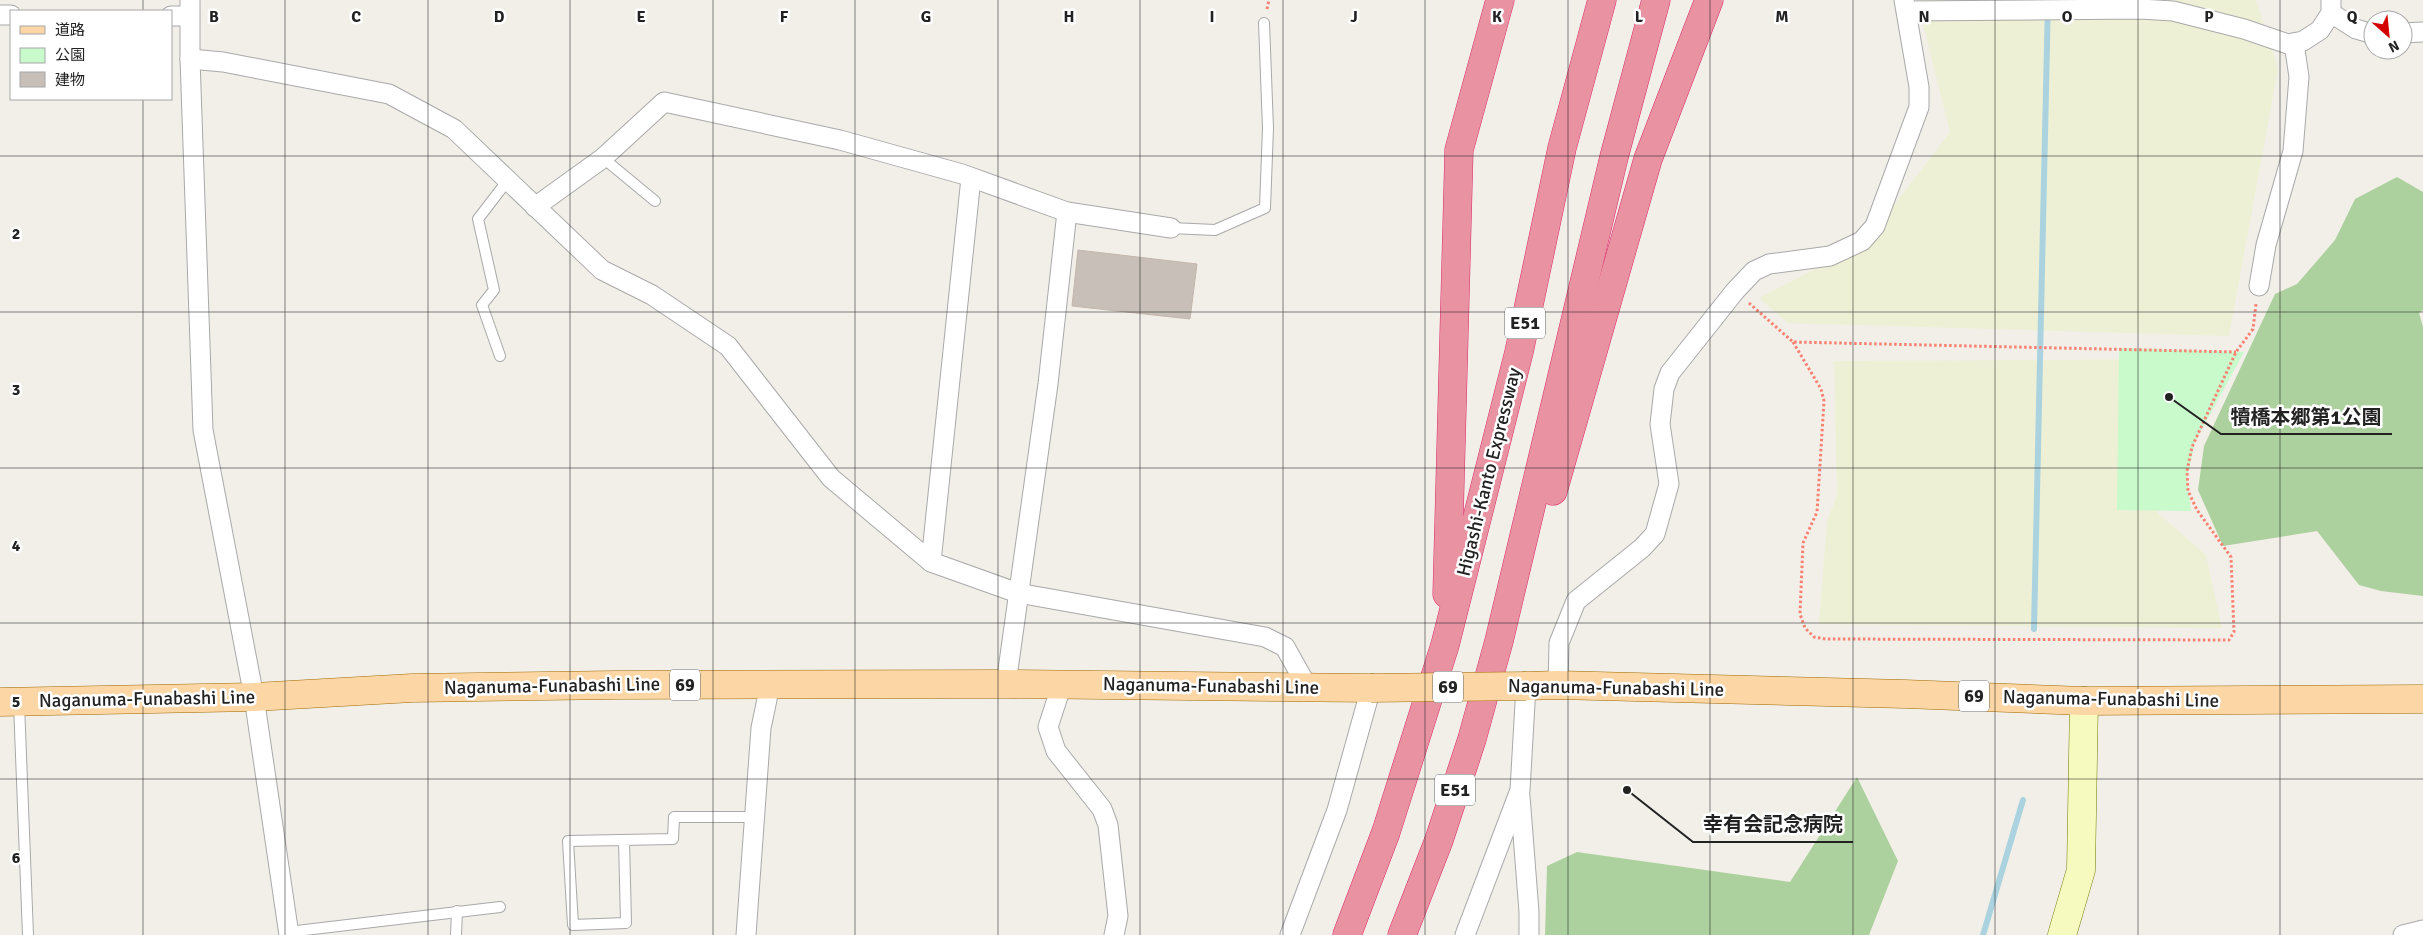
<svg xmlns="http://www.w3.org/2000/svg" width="2423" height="935" viewBox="0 0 2423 935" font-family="Signika,'Noto Sans JP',sans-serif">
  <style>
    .farmland { fill: #eef0d5 }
    .forest { fill: #add19e }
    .park { fill: #c8facc }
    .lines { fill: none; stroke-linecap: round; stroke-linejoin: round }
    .stream { stroke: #aad3df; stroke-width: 6 }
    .building { fill: #c7bfb8; stroke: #c4b6ab }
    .lane-casing { stroke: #a9a9a9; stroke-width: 12 }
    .street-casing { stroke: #a9a9a9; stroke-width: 21 }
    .secondary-casing { stroke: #707d05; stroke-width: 29 }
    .primary-casing { stroke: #a06b00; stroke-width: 29 }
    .highway-casing { stroke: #dc2a67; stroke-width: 29 }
    .path { stroke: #fa8072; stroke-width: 3; stroke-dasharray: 2.5 2.5; stroke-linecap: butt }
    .lane { stroke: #fff; stroke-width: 10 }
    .street { stroke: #fff; stroke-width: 19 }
    .secondary { stroke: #f7fabf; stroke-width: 28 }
    .primary { stroke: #fcd6a4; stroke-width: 28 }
    .highway { stroke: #e892a2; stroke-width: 28 }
    .primary-bridge-casing { stroke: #a06b00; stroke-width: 29; stroke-linecap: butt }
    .primary-bridge { stroke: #fcd6a4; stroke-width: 28 }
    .grid { fill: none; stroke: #222; stroke-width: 1; stroke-opacity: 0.55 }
    .labels { text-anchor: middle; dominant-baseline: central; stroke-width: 5; stroke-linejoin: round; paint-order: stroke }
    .shield { fill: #fff; stroke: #646464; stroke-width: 1 }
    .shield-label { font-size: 18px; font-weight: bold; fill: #222 }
    .street-label { font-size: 19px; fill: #222; stroke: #fff }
    .grid-label { font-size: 16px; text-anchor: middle; font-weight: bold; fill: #222; stroke: #fff; stroke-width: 5; stroke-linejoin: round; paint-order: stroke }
    .leader { fill: none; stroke: #222; stroke-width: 2 }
    .callout-dot { fill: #222; stroke: #fff; stroke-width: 2 }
    .callout-label { font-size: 20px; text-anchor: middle; font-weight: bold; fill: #222; stroke: #fff; stroke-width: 5; stroke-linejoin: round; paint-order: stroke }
  </style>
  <rect width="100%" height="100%" fill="#f2efe9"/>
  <g class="farmland">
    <path d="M1917 0H2256L2278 69 2229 336 1788 323 1759 298 1865 243 1950 132Z"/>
    <path d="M2213 359 2157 453 2158 513 2206 555 2222 628 1819 624 1827 521 1837 495 1834 361Z"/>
  </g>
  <g class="forest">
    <path d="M2397 177 2423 192V310L2419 313 2423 327V596L2381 591 2359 585 2317 531 2223 546 2198 490 2204 446 2275 294 2297 284 2335 240 2355 199Z"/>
    <path d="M1857 777 1898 861 1869 935H1545L1547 866 1577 852 1790 882Z"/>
  </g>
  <path class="park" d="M2119 348 2244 352 2195 442 2187 479 2191 511 2117 510Z"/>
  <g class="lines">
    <g class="stream">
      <path d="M2034 629 2048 0"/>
      <path d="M1983 935 2023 800"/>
    </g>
  </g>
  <path class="building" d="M1078 250 1197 264 1190 319 1072 306Z"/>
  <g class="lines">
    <g class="lane-casing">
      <g id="lane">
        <path d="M603 158 655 201"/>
        <path d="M1171 228 1215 230 1265 208 1268 128 1264 23"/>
        <path d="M500 356 482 305 494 290 478 219 508 180"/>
        <path d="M19 704 28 935"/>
        <path d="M624 840 626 923 573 925 568 841 673 839 674 817H755"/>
        <path d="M288 932 500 907"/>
        <path d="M456 935 457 911"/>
      </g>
    </g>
    <g class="street-casing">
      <g id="street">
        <path d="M190 0V59L203 430 254 697 289 935"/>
        <path d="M1907 11 2140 9 2173 11 2244 29 2288 44 2303 41 2320 30 2331 13V0"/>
        <path d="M2331 13 2356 29 2373 34"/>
        <path d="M0 15H11"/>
        <path d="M171 16H189"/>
        <path d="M2403 33 2423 32"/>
        <path d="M190 59 223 62 389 94 454 129 602 270 652 295 728 346 831 478 931 562 1018 593 1265 637 1285 647 1308 688"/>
        <path d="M535 207 603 158 664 102 840 140 962 174 1067 212 1171 228"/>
        <path d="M2259 286 2266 245 2293 151 2299 77 2294 43"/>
        <path d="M931 562 971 178"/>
        <path d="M1006 684 1048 384 1067 212"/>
        <path d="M1062 684 1048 727 1056 751 1102 809 1108 825 1118 916 1114 935"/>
        <path d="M1558 685 1559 643 1576 601 1642 548 1655 534 1669 484 1660 424 1664 389 1670 373 1735 291 1754 271 1769 264 1830 256 1862 241 1875 226 1919 107V87L1904 0"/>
        <path d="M1520 796 1529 912V935"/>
        <path d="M746 935 761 728 770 685"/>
        <path d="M1290 935 1337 810 1371 688"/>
        <path d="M1465 935 1520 790 1526 686"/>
        <path d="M2403 935 2423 930"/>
      </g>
    </g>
    <g class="secondary-casing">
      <path id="secondary" d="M2062 935 2081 870 2084 701"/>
    </g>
    <g class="primary-casing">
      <g id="primary">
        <path d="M1526 686 1558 685 1905 694 2084 701 2423 699"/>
        <path d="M0 702 254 697 412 688 615 685 1006 684 1371 688"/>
      </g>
    </g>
    <g class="highway-casing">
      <g id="highway">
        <path d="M1553 491 1648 159 1709 0"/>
        <path d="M1447 594 1459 150 1500 0"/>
        <path d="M1347 935 1386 832 1445 645 1519 352 1562 148 1602 0"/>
        <path d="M1402 935 1439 840 1472 739 1499 641 1614 157 1656 0"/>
      </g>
    </g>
    <g class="path">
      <path d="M1267 9 1269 0"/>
      <path d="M1749 303 1793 342 2236 352"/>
      <path d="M1793 342 1821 389 1824 401 1817 512 1803 543 1800 614 1805 628 1814 637 1826 639 2229 640 2234 632 2231 557 2197 510 2188 491 2187 471 2192 447 2203 423 2236 352 2253 329 2256 304"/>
    </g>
    <use href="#lane" class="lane"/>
    <use href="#street" class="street"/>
    <use href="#secondary" class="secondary"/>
    <use href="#primary" class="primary"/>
    <use href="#highway" class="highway"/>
    <g class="primary-bridge-casing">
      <path id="primary-bridge" d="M1371 688 1526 686"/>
    </g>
    <use href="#primary-bridge" class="primary-bridge"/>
  </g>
  <path class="grid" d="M143 0V11M285 0V935M428 0V935M570 0V935M713 0V935M855 0V935M998 0V935M1140 0V935M1283 0V935M1425 0V935M1568 0V935M1710 0V935M1853 0V935M1995 0V935M2138 0V935M2280 0V935M143 99V935M0 156H2423M0 312H2423M0 468H2423M0 623H2423M0 779H2423"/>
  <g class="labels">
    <g class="shield">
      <rect x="1505" y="307.5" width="40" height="31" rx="4"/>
      <rect x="670" y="669.5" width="30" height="31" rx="4"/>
      <rect x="1433" y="671.5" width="30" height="31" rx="4"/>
      <rect x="1959" y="680.5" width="30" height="31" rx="4"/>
      <rect x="1435" y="774.5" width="40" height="31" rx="4"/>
    </g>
    <g class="shield-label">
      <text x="1525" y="323">E51</text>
      <text x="685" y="685">69</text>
      <text x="1448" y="687">69</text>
      <text x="1974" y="696">69</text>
      <text x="1455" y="790">E51</text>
    </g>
    <g class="street-label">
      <text transform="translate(1489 472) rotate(-76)">Higashi-Kanto Expressway</text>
      <text transform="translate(552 686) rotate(-1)">Naganuma-Funabashi Line</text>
      <text transform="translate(1211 686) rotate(1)">Naganuma-Funabashi Line</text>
      <text transform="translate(1616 688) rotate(1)">Naganuma-Funabashi Line</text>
      <text transform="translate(147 699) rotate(-1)">Naganuma-Funabashi Line</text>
      <text transform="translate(2111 699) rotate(1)">Naganuma-Funabashi Line</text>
    </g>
  </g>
  <g class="grid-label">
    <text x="214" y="22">B</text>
    <text x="356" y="22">C</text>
    <text x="499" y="22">D</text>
    <text x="641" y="22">E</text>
    <text x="784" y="22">F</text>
    <text x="926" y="22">G</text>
    <text x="1069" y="22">H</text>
    <text x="1212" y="22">I</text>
    <text x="1354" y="22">J</text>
    <text x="1497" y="22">K</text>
    <text x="1639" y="22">L</text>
    <text x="1782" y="22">M</text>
    <text x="1924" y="22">N</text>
    <text x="2067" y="22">O</text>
    <text x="2209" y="22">P</text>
    <text x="2352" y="22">Q</text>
    <text x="16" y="239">2</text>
    <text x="16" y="395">3</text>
    <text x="16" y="551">4</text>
    <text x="16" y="707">5</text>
    <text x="16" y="863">6</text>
  </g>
  <path class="leader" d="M2169 397L2221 434H2392M1627 790L1693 842H1853"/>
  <g class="callout-dot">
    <circle cx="2169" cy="397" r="5"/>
    <circle cx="1627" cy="790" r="5"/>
  </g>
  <g class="callout-label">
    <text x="2306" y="424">犢橋本郷第1公園</text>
    <text x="1773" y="831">幸有会記念病院</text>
  </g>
  <rect x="10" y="10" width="162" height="90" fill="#ffffff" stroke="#a7a7a7"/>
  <rect x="20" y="26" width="25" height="8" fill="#fcd6a4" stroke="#a7a7a7"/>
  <text x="55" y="35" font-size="15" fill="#222222">道路</text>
  <rect x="20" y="48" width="25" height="15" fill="#c8facc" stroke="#a7a7a7"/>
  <text x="55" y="60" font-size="15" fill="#222222">公園</text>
  <rect x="20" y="72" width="25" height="15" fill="#c7bfb8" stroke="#a7a7a7"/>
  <text x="55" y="85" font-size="15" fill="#222222">建物</text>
  <g transform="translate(2388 35) rotate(153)"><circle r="24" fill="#ffffff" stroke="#a7a7a7"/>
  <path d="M0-4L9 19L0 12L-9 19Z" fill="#d40000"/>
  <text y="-8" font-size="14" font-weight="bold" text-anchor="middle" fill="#222222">N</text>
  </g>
</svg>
